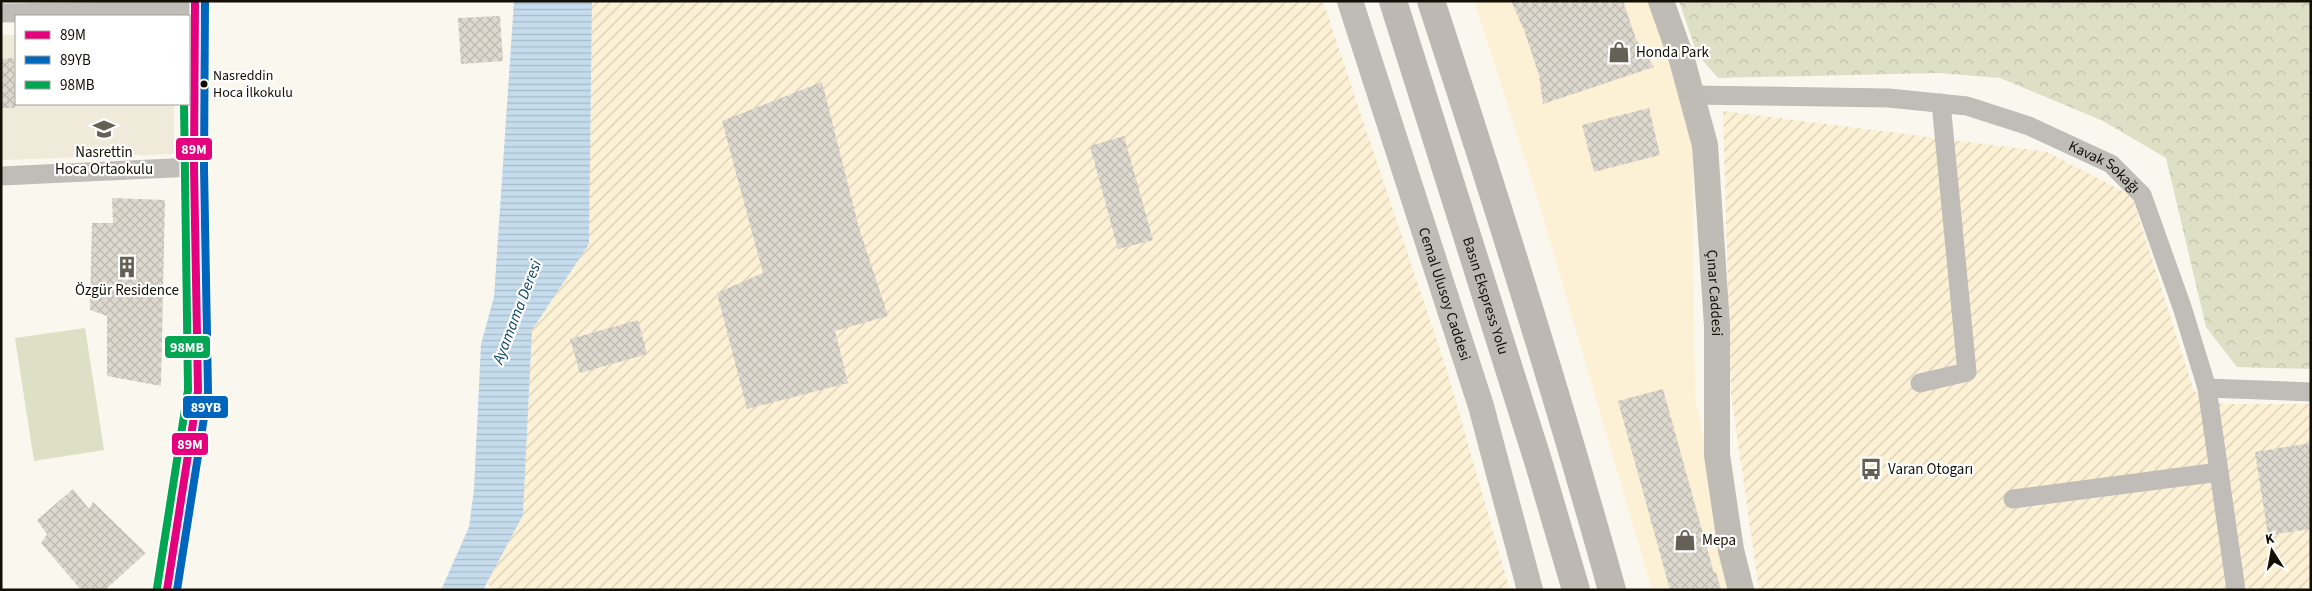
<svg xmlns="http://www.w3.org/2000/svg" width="2312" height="591" viewBox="0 0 2312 591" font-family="'Source Sans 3',sans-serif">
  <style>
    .built { fill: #fcf1d5 }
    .industrial { fill: url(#industrial-furrows) }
    .education { fill: #efead9 }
    .park { fill: url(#park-crowns) }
    .pitch { fill: #dee0c6 }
    .water { fill: url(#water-rules) }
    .building { fill: url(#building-cross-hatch) }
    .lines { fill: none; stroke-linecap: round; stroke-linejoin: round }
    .minor { stroke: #c0bcb8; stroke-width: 19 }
    .secondary { stroke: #bfbbb5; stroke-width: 26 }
    .motorway { stroke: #beb8b2; stroke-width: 28 }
    .bus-1-casing { stroke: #fff; stroke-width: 11 }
    .bus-2-casing { stroke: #fff; stroke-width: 11 }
    .bus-3-casing { stroke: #fff; stroke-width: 11 }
    .bus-1 { stroke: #e5007d; stroke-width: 8 }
    .bus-2 { stroke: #0065bd; stroke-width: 8 }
    .bus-3 { stroke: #00a651; stroke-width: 8 }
    .bus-dot { fill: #130f04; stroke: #fff; stroke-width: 2 }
    .labels { text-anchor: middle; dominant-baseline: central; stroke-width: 4.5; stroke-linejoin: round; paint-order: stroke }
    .bus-label { font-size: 14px; fill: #130f04; stroke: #fff; text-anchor: start }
    .poi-label { font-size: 15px; fill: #130f04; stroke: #fff; text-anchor: start }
    .street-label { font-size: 15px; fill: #130f04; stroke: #fff }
    .water-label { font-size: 16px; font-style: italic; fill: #074367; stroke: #fff }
    .line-badge { stroke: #fff; stroke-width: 2 }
    .badge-label { font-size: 14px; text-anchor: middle; font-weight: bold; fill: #fff }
  </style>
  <defs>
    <pattern id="industrial-furrows" width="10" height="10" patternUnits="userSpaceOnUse" patternTransform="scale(1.25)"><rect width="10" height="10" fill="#fcf1d5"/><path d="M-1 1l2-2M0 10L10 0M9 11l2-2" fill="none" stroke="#d7cdb5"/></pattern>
    <pattern id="park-crowns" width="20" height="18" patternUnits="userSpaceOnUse" patternTransform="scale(1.25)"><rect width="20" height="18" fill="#dee0c6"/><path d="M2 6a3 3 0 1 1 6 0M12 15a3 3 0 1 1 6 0" fill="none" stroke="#bebfa8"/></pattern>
    <pattern id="water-rules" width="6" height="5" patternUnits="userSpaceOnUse" patternTransform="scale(1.25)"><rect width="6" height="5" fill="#c5dced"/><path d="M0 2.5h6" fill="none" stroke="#a8bcca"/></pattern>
    <pattern id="building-cross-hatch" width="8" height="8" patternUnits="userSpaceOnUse" patternTransform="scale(1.25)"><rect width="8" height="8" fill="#ded9cf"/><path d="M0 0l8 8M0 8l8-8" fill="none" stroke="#beb9b0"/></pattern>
  </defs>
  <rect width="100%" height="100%" fill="#faf7ee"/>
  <path class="built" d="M1474 1H1651L1692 124 1695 397 1736 590H1652L1534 187Z"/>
  <g class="industrial">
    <path d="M592 1H1323L1447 371 1510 590H493L486 581 523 515 532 330 589 244Z"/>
    <path d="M1723 111 2047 152 2132 196 2194 391 2222 404H2311V590H1759L1731 394Z"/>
  </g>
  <path class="education" d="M1 35H16V104H174V154L1 160Z"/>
  <path class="park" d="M1679 1H2311V369L2237 367 2206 327 2166 158 2103 121 2000 78 1938 73 1718 78 1697 54Z"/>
  <path class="pitch" d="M85 328 104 450 34 461 15 338Z"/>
  <path class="water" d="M514 1H592L589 244 532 330 523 515 483 590H441L469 527 474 489 481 344 494 297Z"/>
  <g class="building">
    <path d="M1511 1H1623L1636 39 1654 67 1543 104 1539 75 1524 30Z"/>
    <path d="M500 16 503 61 461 64 458 18Z"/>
    <path d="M14 58 15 108H1V59Z"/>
    <path d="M822 82 859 228 888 316 835 331 848 383 747 409 717 293 763 273 722 121Z"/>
    <path d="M1649 108 1660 155 1594 172 1582 125Z"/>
    <path d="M1124 136 1153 240 1118 249 1090 146Z"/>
    <path d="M112 198 165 200 161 386 107 376V316L90 310 92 223H113Z"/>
    <path d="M638 320 647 354 580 373 570 339Z"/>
    <path d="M1663 389 1714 573 1716 572 1721 590H1670L1618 401Z"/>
    <path d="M2311 443V529L2268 535 2255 452Z"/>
    <path d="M73 489 89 509 93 502 146 553 105 590H81L41 543 47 534 37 520Z"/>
  </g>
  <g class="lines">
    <g class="minor">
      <path d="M1 13 195 10"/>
      <path id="s1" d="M1691 95 1889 98 1967 106 2029 126 2111 164 2142 195 2182 307 2207 388 2236 590"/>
      <path d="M1 176 194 167"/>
      <path d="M1920 383 1967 372 1941 103"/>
      <path d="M2207 388 2311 392"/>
      <path d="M2013 499 2219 472"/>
    </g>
    <g class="secondary">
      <path id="s2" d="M1350 1 1481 406 1530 590"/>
      <path id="s3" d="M1661 1 1682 60 1705 145 1717 326V455L1731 550 1741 590"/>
      <path d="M167 590 198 391 194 167 195 1"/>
    </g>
    <g class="motorway">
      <path id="s4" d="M1393 1 1539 464 1576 590"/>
      <path d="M1431 1C1495 196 1557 392 1612 590"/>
    </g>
    <g class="bus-1-casing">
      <path id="bus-1" d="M167 590 198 391 194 167 195 1"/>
    </g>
    <g class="bus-2-casing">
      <path id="bus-2" d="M177 590 208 392 204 167 205 1"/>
    </g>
    <g class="bus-3-casing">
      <path id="bus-3" d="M157 588 188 390 184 104"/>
    </g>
    <use href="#bus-1" class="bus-1"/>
    <use href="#bus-2" class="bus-2"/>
    <use href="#bus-3" class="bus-3"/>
  </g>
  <defs>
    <g id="shop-bare" transform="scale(1.725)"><path d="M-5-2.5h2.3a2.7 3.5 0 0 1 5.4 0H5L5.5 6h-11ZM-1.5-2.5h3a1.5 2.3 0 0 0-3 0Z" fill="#646056" stroke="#fff" stroke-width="2.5" paint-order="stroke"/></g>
    <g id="school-bare" transform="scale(1.725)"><path d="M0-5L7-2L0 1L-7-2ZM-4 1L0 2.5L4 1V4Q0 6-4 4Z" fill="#646056" stroke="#fff" stroke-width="2.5" paint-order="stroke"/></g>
    <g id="building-bare" transform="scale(1.725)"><path d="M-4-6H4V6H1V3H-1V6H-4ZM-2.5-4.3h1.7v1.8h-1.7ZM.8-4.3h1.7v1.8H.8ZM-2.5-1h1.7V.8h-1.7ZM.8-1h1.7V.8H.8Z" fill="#646056" stroke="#fff" stroke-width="2.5" paint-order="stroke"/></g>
    <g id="bus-bare" transform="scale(1.725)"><path d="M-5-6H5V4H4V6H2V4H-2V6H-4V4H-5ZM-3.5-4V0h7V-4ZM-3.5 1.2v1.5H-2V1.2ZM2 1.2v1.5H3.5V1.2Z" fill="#646056" stroke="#fff" stroke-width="2.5" paint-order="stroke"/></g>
  </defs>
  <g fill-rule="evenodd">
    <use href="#shop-bare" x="1619" y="52"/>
    <use href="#school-bare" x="104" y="129"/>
    <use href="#building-bare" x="127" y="267"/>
    <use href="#bus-bare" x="1871" y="469"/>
    <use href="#shop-bare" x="1685" y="540"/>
  </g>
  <circle class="bus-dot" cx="204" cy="84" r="4.5"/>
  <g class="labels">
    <g class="bus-label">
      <text x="213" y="76">Nasreddin<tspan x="213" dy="17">Hoca İlkokulu</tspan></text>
    </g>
    <g class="poi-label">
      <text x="1636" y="52">Honda Park</text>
      <text x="104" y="152" text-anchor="middle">Nasrettin<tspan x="104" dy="17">Hoca Ortaokulu</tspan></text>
      <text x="127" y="290" text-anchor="middle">Özgür Residence</text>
      <text x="1888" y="469">Varan Otogarı</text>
      <text x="1702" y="540">Mepa</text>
    </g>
    <g class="street-label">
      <text stroke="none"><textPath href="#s1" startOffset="428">Kavak Sokağı</textPath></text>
      <text stroke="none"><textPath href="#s3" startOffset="299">Çınar Caddesi</textPath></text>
      <text stroke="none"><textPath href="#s2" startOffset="308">Cemal Ulusoy Caddesi</textPath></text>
      <text stroke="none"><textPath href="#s4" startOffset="309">Basın Ekspress Yolu</textPath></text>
    </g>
    <g class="water-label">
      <text transform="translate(517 312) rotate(-69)">Ayamama Deresi</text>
    </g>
  </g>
  <g class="line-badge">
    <rect x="175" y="137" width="38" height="24" rx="5" fill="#e5007d"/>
    <rect x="164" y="335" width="47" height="24" rx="5" fill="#00a651"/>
    <rect x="182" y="395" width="47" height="24" rx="5" fill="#0065bd"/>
    <rect x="171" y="432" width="38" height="24" rx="5" fill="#e5007d"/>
  </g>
  <g class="badge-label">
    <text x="194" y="154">89M</text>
    <text x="187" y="352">98MB</text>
    <text x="206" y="412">89YB</text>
    <text x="190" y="449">89M</text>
  </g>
  <rect width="2312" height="591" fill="none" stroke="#130f04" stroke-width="5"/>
  <rect x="15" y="15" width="175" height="90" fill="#ffffff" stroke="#a19f9b"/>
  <rect x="25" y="31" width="25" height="8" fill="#e5007d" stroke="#a19f9b"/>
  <text x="60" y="40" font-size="15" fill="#130f04">89M</text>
  <rect x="25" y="56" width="25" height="8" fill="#0065bd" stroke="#a19f9b"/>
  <text x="60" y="65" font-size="15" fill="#130f04">89YB</text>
  <rect x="25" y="81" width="25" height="8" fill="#00a651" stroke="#a19f9b"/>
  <text x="60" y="90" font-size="15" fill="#130f04">98MB</text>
  <g transform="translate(2272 551) rotate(349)" stroke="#ffffff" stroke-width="4" paint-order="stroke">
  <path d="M0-4L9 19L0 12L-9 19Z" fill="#130f04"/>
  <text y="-8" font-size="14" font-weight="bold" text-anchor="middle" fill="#130f04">K</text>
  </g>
</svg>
